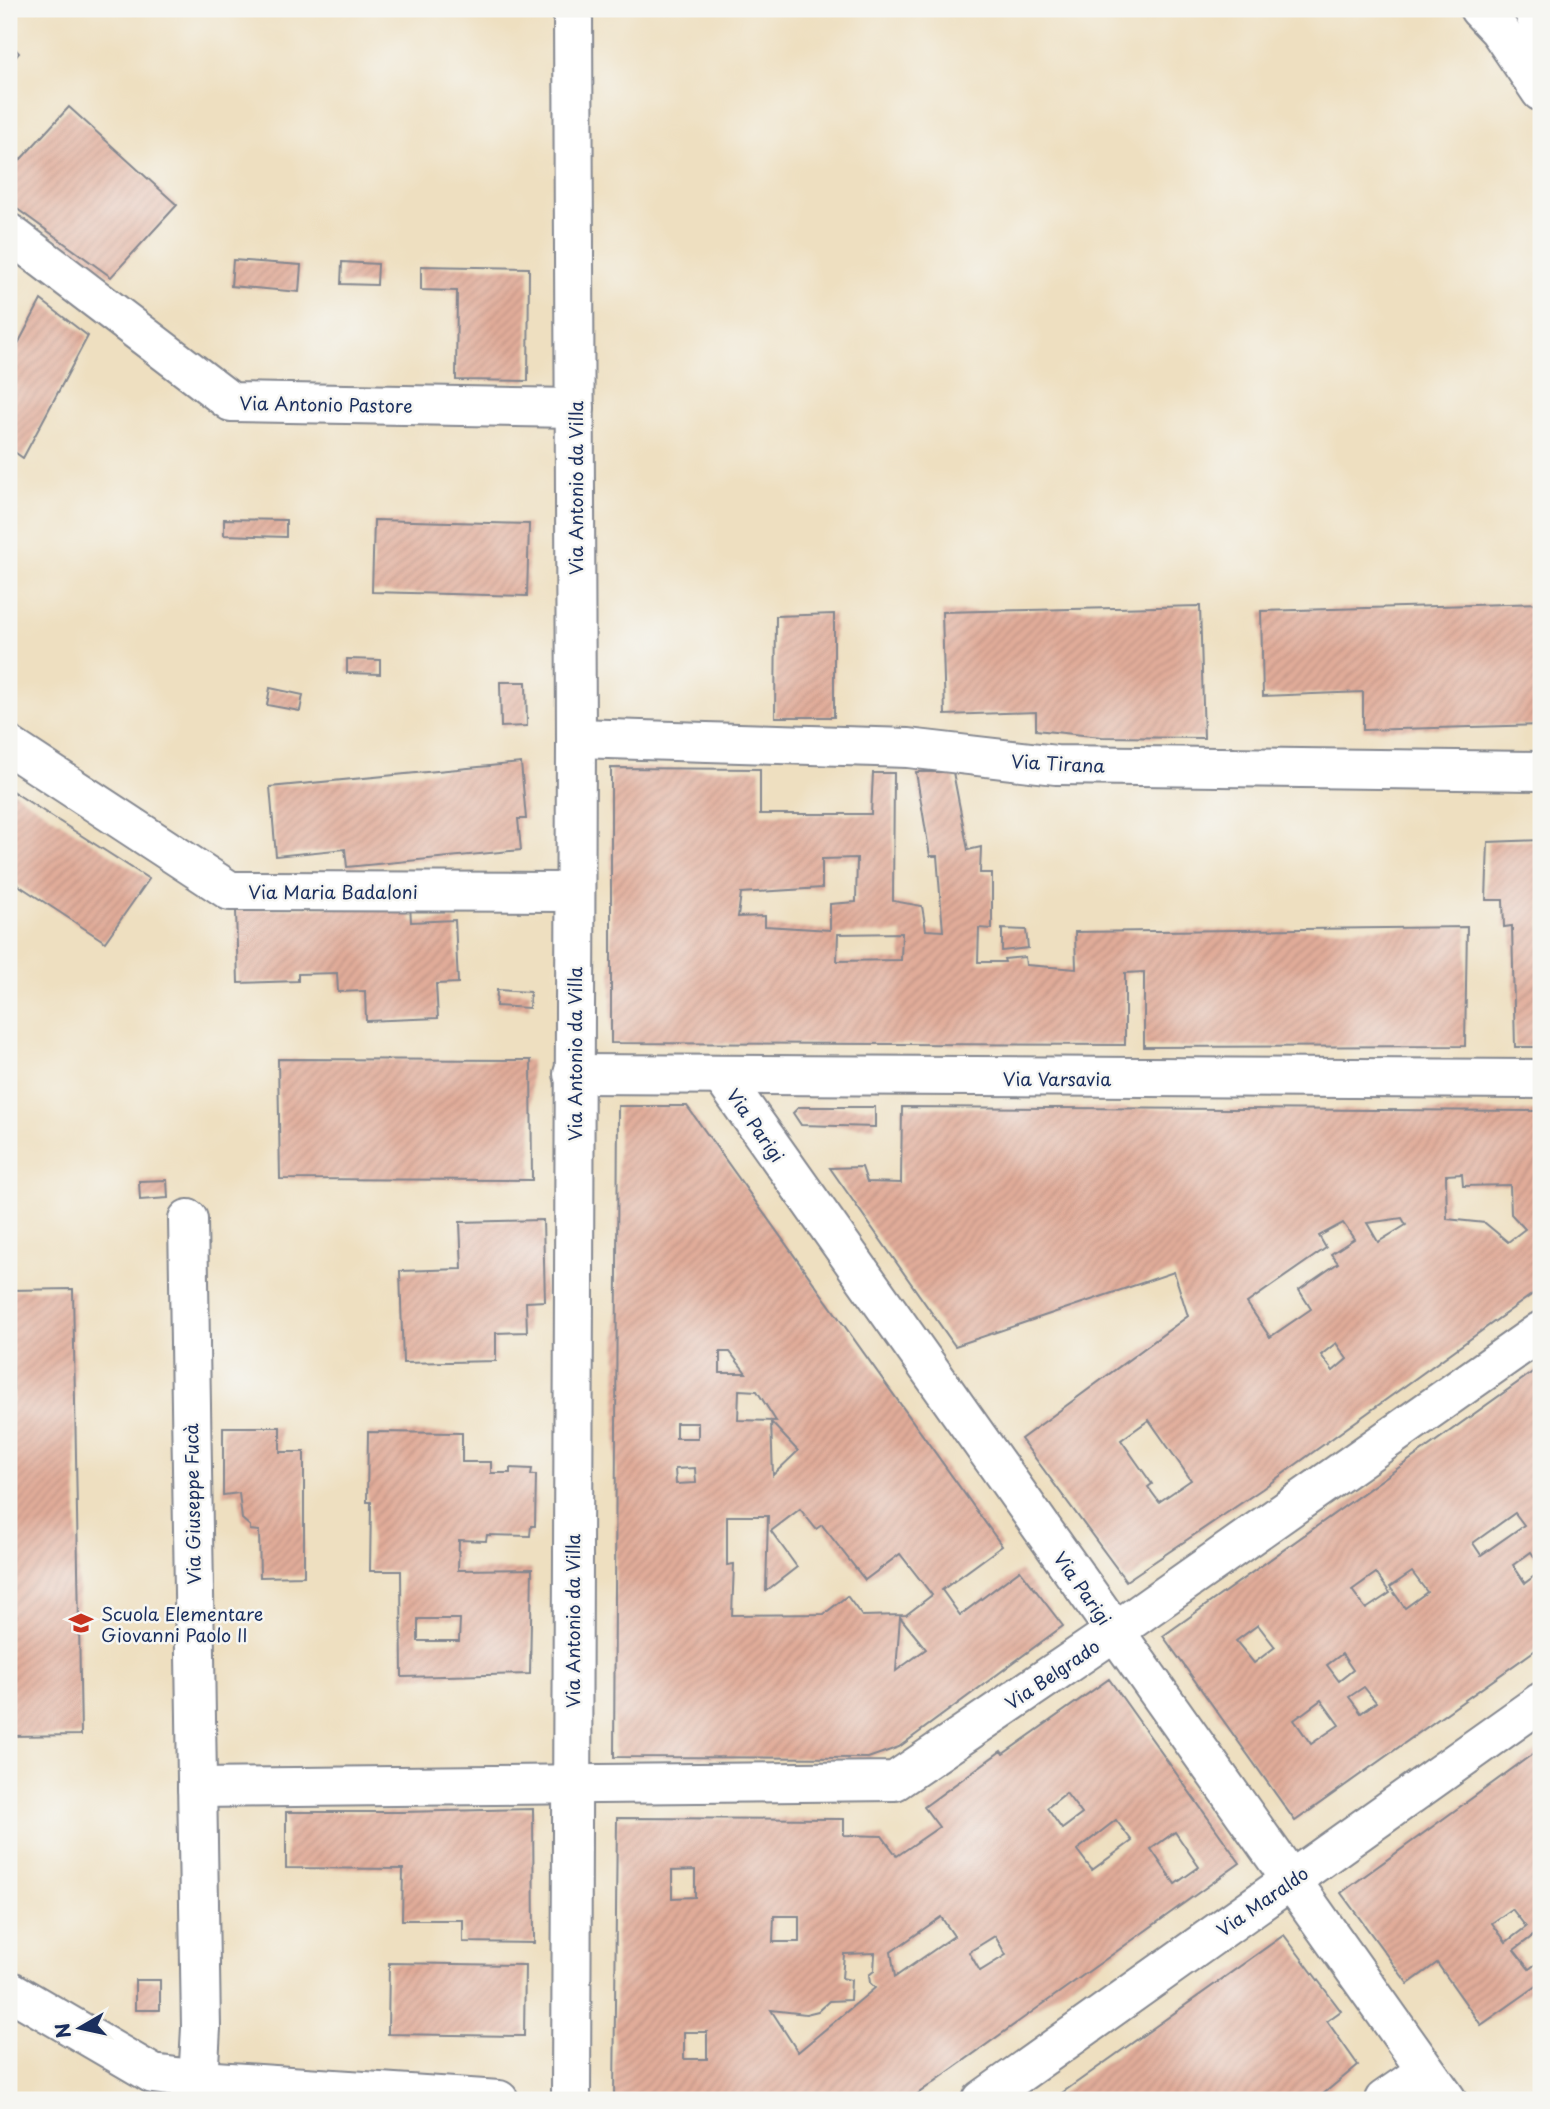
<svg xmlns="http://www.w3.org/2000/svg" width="1550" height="2109" viewBox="0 0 1550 2109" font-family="'Playpen Sans',sans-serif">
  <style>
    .building { fill: url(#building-hatch); fill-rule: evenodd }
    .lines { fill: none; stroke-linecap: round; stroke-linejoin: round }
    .minor-casing { stroke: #84878f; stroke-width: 42 }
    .tertiary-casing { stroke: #84878f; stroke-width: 42 }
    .secondary-casing { stroke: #84878f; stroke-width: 42 }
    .primary-casing { stroke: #84878f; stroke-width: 42 }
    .minor { stroke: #fff; stroke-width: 38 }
    .tertiary { stroke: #fff; stroke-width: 38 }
    .secondary { stroke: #fff; stroke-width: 38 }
    .primary { stroke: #fff; stroke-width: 38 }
    .labels { text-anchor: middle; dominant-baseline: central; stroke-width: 5; stroke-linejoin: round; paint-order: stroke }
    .street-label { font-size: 18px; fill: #1b2f5e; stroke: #f6f6f2 }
    .poi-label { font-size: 18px; fill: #1b2f5e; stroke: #f6f6f2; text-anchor: start }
  </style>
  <defs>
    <pattern id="building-hatch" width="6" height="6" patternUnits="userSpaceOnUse" patternTransform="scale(1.75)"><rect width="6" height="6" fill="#e1ac99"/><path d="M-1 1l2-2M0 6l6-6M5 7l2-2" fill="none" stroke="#c09486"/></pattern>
  </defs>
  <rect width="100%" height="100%" fill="#f6f6f2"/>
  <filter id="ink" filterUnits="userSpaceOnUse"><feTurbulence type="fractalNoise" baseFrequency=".0143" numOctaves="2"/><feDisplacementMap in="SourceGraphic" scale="14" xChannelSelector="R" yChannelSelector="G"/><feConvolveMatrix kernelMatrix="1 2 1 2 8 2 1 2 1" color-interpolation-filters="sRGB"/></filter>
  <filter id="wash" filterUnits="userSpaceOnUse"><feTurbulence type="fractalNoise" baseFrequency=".00686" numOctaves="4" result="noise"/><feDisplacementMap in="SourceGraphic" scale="28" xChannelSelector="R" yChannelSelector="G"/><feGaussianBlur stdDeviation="1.57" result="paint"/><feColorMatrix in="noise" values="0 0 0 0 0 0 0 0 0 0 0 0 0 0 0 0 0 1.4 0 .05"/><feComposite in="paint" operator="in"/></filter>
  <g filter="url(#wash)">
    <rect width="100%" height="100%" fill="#eedfc0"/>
    <g id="blocks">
      <g class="building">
        <path d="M9 42 19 53 9 65Z"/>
        <path d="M69 107 177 205 111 277 9 203V172Z"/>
        <path d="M233 260 301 265 299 292 231 286Z"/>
        <path d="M342 262 378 264 377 285 341 284Z"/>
        <path d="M421 266 529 268 528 381 456 380 457 291 421 290Z"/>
        <path d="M41 300 88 336 23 458 9 448V361Z"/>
        <path d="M224 519 286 520V537L224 535Z"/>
        <path d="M374 520 529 524 527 596 372 592Z"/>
        <path d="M1541 603V725L1363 730V692L1263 696 1261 611Z"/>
        <path d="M1200 606 1204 738 1102 737 1036 730V712L945 715 942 612Z"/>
        <path d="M834 614V717H775L776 616Z"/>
        <path d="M347 659 380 660V674L347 673Z"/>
        <path d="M500 682H526L527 726 501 727Z"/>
        <path d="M270 688 303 695 300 711 267 705Z"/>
        <path d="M521 763 526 819H518L521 850 347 867 345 849 276 856 270 787Z"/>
        <path d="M611 768 760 769V814H871L873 773H894L893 901 922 906 926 930 943 931 937 856H930L916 772H953L968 850 981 847 980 873H992V929L979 928 978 962H1005L1004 959 1025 957 1026 965 1076 969 1075 932 1467 927 1465 1046 1144 1047V972L1125 973V1045L611 1043ZM857 858 856 902 830 904V930L765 926V916L738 917 741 893 822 888V859ZM902 933 901 960 837 961 838 934Z"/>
        <path d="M9 789 149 879 105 942 9 879Z"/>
        <path d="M1541 840V1047H1515L1512 926 1504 927 1503 900H1486L1488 842Z"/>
        <path d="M410 904 411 922 455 920 458 983 436 984 438 1018 366 1021 365 991 338 992 337 973 298 974V981L238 983 236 910Z"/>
        <path d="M1002 929 1026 930 1028 948 1002 951Z"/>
        <path d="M497 990 530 992 529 1008 496 1006Z"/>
        <path d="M278 1059 531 1060 532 1180 280 1179Z"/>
        <path d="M618 1106H687L1002 1546 942 1590 960 1615 1020 1570 1063 1626 899 1747 868 1758 614 1757ZM720 1352H730L746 1373H720ZM739 1390 757 1391 776 1421 738 1420ZM771 1422 798 1451 773 1475ZM676 1423H698V1438H676ZM695 1468 696 1483 676 1484 675 1469ZM800 1509 816 1529 822 1525 865 1580 900 1554 932 1595 906 1615 862 1616 847 1596 824 1614 732 1615 734 1564 727 1565V1516H768L766 1591 797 1567 771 1531ZM900 1617 926 1649 896 1671Z"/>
        <path d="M799 1107H875V1127L801 1125 793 1113Z"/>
        <path d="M902 1107 1541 1111V1288L1262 1489 1126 1581 1021 1439 1188 1316 1174 1272 955 1346 830 1168 862 1167 867 1182 901 1183ZM1462 1174 1463 1186 1510 1185 1511 1214 1525 1229 1508 1242 1485 1223 1447 1219 1446 1175ZM1402 1218 1406 1225 1378 1242 1367 1223ZM1343 1223 1354 1239 1331 1254 1338 1263 1299 1290 1311 1309 1270 1337 1247 1303 1326 1248 1319 1236ZM1336 1343 1347 1359 1333 1371 1321 1355ZM1149 1420 1191 1480 1159 1502 1148 1487 1152 1484 1121 1440Z"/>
        <path d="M167 1180 168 1198 140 1200 139 1181Z"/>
        <path d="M543 1220 545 1301 526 1302 527 1332 496 1333V1361L403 1363 400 1271 462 1269 460 1222Z"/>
        <path d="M73 1289 81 1735 9 1736V1403H13L12 1347H9V1290Z"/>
        <path d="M1541 1366V1567L1531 1552 1513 1565 1525 1583 1541 1571V1646L1295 1821 1163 1636ZM1515 1513 1524 1525 1481 1555 1473 1543ZM1412 1572 1427 1592 1405 1608 1390 1587ZM1376 1573 1390 1593 1366 1609 1352 1590ZM1258 1625 1275 1647 1254 1663 1236 1641ZM1342 1654 1353 1670 1339 1681 1327 1665ZM1364 1687 1376 1702 1361 1713 1349 1697ZM1321 1700 1339 1725 1311 1744 1294 1720Z"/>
        <path d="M223 1427H280V1452H304V1576L260 1577 259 1531 250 1530V1526L242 1519 239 1493 223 1495Z"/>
        <path d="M368 1432 462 1433V1462H491V1473H510V1468L532 1469 531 1475H536L535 1526H531L530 1536 487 1535 486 1541 459 1540 458 1570 532 1569 530 1674 402 1677 401 1571H370L371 1502H367ZM418 1619H460L459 1641H418Z"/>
        <path d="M1109 1679 1240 1863 909 2100H614L617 1818 844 1819V1835L882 1836 897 1856 939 1827 924 1807 1001 1751 1003 1754ZM1066 1793 1082 1814 1062 1829 1047 1808ZM1116 1820 1132 1841 1092 1870 1077 1850ZM1175 1832 1199 1867 1175 1884 1151 1849ZM695 1870V1897L672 1898V1871ZM774 1916H799V1942H773ZM941 1917 954 1936 895 1977 891 1952ZM995 1936 1006 1955 980 1971 969 1952ZM875 1953 874 1971 869 1975 870 1983 875 1988 798 2052 771 2010 806 2014 818 2011 829 2001 850 2000 851 1980 842 1978 844 1954ZM684 2032H707V2059H684Z"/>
        <path d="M1541 1748V1947L1533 1936 1514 1950 1529 1969 1541 1960V1983L1481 2025 1437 1963 1408 1984 1341 1893ZM1512 1909 1526 1927 1506 1942 1492 1923Z"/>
        <path d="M533 1809 534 1943 463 1942V1920H402L403 1869 286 1868V1812H402Z"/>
        <path d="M1284 1935 1341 2011 1327 2021 1358 2065 1316 2100H1052Z"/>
        <path d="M389 1963 525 1965 524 2036 388 2034Z"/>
        <rect x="135" y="1980" width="25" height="30"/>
      </g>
    </g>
  </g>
  <g filter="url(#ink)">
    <use href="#blocks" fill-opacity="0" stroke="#84878f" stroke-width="2"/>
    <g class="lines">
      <g class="minor-casing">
        <g id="minor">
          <path d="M9 233 231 402 575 408"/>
          <path d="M576 738 908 748 1056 765 1541 771"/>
          <path d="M9 746 230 891 575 892"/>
          <path d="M573 1074 1541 1079"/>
          <path d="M721 1075 1447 2100"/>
          <path d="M188 1219 201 2028 197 2100"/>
          <path d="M197 1788 895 1781 1114 1632 1541 1331"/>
          <path d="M9 1990 153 2074 200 2080 499 2100"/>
          <path d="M571 2100 576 738 573 9"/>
          <path d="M1384 2100 1426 2071"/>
        </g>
      </g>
      <g class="tertiary-casing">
        <path id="tertiary" d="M982 2100 1541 1702"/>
      </g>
      <g class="secondary-casing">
        <path id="secondary" d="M1533 9 1541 32"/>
      </g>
      <g class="primary-casing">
        <path id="primary" d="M1479 9 1499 30 1541 92"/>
      </g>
      <use href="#minor" class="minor"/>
      <use href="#tertiary" class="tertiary"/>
      <use href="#secondary" class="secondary"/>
      <use href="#primary" class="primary"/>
    </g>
  </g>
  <defs>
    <g id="school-bare" transform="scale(1.89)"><path d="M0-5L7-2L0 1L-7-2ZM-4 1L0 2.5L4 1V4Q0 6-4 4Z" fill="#c8321e" stroke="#f6f6f2" stroke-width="2.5" paint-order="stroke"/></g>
  </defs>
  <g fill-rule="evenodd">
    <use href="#school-bare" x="81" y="1623"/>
  </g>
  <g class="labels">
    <g class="street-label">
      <text transform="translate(326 404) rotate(1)">Via Antonio Pastore</text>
      <text transform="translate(575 488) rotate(-90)">Via Antonio da Villa</text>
      <text transform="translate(1058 763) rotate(3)">Via Tirana</text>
      <text x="333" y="891">Via Maria Badaloni</text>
      <text transform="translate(574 1054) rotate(-90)">Via Antonio da Villa</text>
      <text x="1057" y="1078">Via Varsavia</text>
      <text transform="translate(756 1125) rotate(55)">Via Parigi</text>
      <text transform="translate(192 1504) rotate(-91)">Via Giuseppe Fucà</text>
      <text transform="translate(1083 1588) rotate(55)">Via Parigi</text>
      <text transform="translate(572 1621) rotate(-90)">Via Antonio da Villa</text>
      <text transform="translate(1052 1674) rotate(-34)">Via Belgrado</text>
      <text transform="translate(1262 1901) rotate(-35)">Via Maraldo</text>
    </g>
    <g class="poi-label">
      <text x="101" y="1613">Scuola Elementare<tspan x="101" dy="21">Giovanni Paolo II</tspan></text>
    </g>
  </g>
  <rect width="1550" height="2109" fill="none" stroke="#f6f6f2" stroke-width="35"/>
  <g transform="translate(80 2028) rotate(261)" stroke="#f6f6f2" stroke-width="5" paint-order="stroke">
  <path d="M0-5L12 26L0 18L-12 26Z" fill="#1b2f5e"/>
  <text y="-10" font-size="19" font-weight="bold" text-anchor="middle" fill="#1b2f5e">N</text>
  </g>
</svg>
